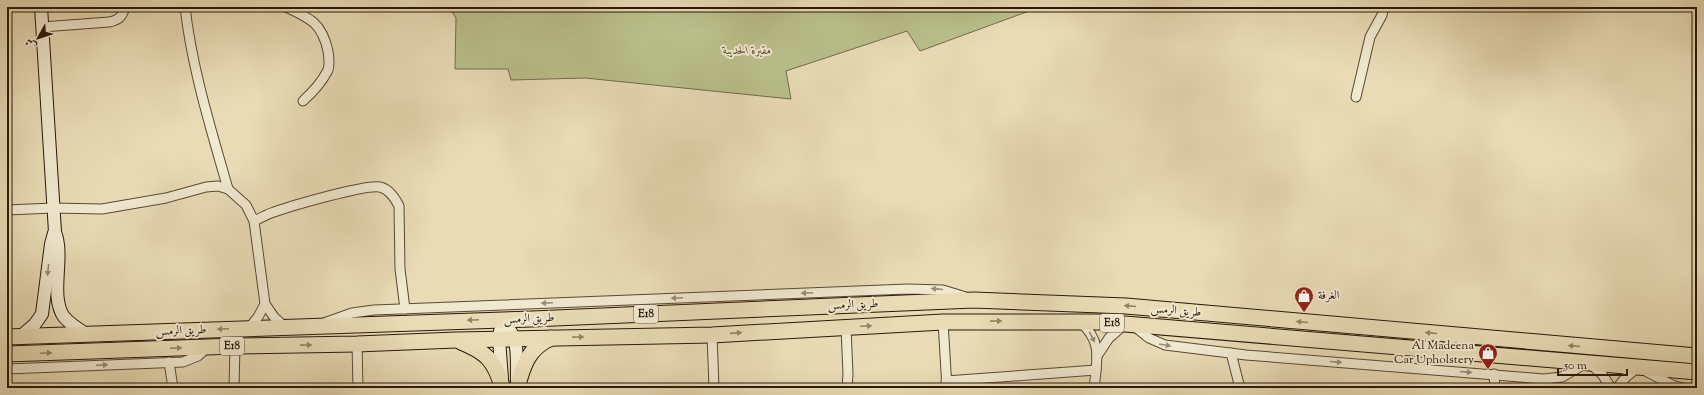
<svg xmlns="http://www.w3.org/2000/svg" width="1704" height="395" viewBox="0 0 1704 395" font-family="'Sorts Mill Goudy',Amiri,serif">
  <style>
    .green { fill: #b9bf8b; stroke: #716c4a }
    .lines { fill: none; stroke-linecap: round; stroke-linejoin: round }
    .minor-casing { stroke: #594a33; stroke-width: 11 }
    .secondary-casing { stroke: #291908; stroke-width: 14 }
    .trunk-casing { stroke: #291908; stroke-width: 17 }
    .minor { stroke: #f0e8cf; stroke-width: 9 }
    .secondary { stroke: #f0e8cf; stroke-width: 12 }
    .trunk { stroke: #e8dbb5; stroke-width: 15 }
    .oneway { fill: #968b75 }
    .oneway2 { fill: #928467 }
    .labels { text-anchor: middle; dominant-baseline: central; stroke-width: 4; stroke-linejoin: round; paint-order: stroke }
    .shield { fill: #f0e8cf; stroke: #655744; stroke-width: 1 }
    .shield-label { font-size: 11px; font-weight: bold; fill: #291908 }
    .park-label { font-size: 12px; font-style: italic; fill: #544b2f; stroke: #f0e8cf }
    .poi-label { font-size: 12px; fill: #291908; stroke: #f0e8cf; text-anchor: start }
    .street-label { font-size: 12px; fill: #291908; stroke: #f0e8cf }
  </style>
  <rect width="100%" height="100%" fill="#e8dbb5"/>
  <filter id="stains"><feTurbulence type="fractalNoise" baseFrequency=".005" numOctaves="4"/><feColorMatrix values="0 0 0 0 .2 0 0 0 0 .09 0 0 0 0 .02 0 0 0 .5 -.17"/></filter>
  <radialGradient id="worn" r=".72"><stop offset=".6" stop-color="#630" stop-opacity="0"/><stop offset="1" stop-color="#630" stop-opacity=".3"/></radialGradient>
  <path class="green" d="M449 7H1040L920 51 907 31 786 71 791 99 585 78 511 80 508 69H455L456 18Z"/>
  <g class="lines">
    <g class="minor-casing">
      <g id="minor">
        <path d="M185 7C192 69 211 129 228 189"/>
        <path d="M286 7C310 18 322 23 328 51 329 58 330 64 328 70 322 82 313 92 303 101"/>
        <path d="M42 27 109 22C119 20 122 17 125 7"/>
        <path d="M1356 97 1370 37 1382 15 1384 7"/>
        <path d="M7 210 53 208 102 209 166 198 206 187 218 186 228 189 246 205 254 221 265 304 274 317 285 327"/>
        <path d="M254 221C261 218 267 214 274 212 291 206 366 184 380 187 389 189 395 198 399 206L400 269 405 309"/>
        <path d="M943 322 947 388"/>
        <path d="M1080 322C1103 341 1097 361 1094 388"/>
        <path d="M324 323 352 313 374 310 908 289 943 290 969 298"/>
        <path d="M1134 326 1149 338 1165 345 1246 355 1544 379 1562 377 1588 362 1602 374 1611 388"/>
        <path d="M846 327 848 374 847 388"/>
        <path d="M249 328 258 317 265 304"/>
        <path d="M712 335 714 388"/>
        <path d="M357 344 358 388"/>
        <path d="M1231 353 1240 388"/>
        <path d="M1097 356 1109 338 1125 324"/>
        <path d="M169 362 173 388"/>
        <path d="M7 369 183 362 198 356 208 347"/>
        <path d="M1494 374 1495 388"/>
        <path d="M946 381 1096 370"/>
        <path d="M234 388 235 346"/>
        <path d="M1617 388 1626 377 1638 367 1672 385 1683 388"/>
      </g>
    </g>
    <g class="secondary-casing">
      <g id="secondary">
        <path d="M41 7 55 232C65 257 49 296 64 317 70 324 78 329 86 334"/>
        <path d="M495 320C522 329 516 357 517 381"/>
        <path d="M500 331 499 339 502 379"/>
        <path d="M20 337 35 324 42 314 51 244 54 233"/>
      </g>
    </g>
    <g class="trunk-casing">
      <g id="trunk">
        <path d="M7 337 532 319 974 300 1126 306 1697 356"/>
        <path d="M461 342C486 352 494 360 502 386"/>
        <path d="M7 354 235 346 357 344 456 340 712 335 943 322H1101L1697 372"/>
        <path d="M517 388C523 366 528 348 551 338"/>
      </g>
    </g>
    <use href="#minor" class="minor"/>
    <use href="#secondary" class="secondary"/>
    <use href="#trunk" class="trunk"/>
  </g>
  <defs><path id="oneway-solid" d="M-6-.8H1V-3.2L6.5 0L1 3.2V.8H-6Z"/></defs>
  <g class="oneway">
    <use href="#oneway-solid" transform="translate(48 270) rotate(96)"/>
    <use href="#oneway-solid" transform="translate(937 289) rotate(-175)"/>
    <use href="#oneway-solid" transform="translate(807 293) rotate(178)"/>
    <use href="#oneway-solid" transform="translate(677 298) rotate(178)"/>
    <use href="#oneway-solid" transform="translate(547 303) rotate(178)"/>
    <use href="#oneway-solid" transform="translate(1092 337) rotate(63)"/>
    <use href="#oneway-solid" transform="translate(1165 345) rotate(10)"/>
    <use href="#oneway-solid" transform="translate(1336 362) rotate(5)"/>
    <use href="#oneway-solid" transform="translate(102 365) rotate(-2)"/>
    <use href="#oneway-solid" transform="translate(1466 372) rotate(5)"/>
  </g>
  <g class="oneway2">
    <use href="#oneway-solid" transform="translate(1130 306) rotate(-175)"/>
    <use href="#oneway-solid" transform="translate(473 320) rotate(178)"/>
    <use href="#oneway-solid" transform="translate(996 321) rotate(-1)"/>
    <use href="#oneway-solid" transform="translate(1302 322) rotate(-175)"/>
    <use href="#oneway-solid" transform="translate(866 326) rotate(-3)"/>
    <use href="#oneway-solid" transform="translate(223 329) rotate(178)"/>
    <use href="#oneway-solid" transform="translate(736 333) rotate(-4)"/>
    <use href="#oneway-solid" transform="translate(1431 333) rotate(-175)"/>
    <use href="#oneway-solid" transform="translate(578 337) rotate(-1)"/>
    <use href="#oneway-solid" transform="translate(306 345) rotate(-1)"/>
    <use href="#oneway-solid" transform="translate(1574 346) rotate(-175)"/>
    <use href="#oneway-solid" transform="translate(176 348) rotate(-2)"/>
    <use href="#oneway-solid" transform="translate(46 353) rotate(-2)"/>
  </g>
  <defs>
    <g id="shop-pin" transform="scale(1)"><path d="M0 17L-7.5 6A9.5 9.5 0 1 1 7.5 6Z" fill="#8f2418" stroke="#f0e8cf"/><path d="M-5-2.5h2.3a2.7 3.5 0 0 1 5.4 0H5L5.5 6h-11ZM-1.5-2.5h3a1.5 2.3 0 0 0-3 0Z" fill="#fff"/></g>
  </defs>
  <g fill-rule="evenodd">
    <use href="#shop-pin" x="1304" y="296"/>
    <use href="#shop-pin" x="1488" y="353"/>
  </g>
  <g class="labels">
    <g class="shield">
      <rect x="634" y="305" width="24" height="18" rx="3"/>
      <rect x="1100" y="314" width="24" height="18" rx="3"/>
      <rect x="220" y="337" width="24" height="18" rx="3"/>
    </g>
    <g class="shield-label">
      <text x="646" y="314">E18</text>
      <text x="1112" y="323">E18</text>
      <text x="232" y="346">E18</text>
    </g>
    <g class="park-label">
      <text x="747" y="51">مقبرة الحديبة</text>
    </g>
    <g class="poi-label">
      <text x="1318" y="296">الغرفة</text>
      <text x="1474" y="346" text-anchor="end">Al Madeena<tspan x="1474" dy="14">Car Upholstery</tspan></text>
    </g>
    <g class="street-label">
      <text transform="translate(853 305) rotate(-2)">طريق الرمس</text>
      <text transform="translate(1176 311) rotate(5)">طريق الرمس</text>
      <text transform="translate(529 319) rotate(-2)">طريق الرمس</text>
      <text transform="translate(181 331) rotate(-2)">طريق الرمس</text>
    </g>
  </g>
  <rect width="1704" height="395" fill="none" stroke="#e8dbb5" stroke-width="24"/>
  <rect x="8" y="8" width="1688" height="379" fill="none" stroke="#291908" stroke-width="2"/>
  <rect x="12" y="12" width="1680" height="371" fill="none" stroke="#291908"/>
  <g transform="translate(38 38) rotate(231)" stroke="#f0e8cf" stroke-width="3" paint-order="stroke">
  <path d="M0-3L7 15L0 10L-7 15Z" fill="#291908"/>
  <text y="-6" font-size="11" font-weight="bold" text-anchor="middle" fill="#291908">ش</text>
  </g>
  <path d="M1558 369v6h69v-6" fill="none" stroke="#291908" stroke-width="2"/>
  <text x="1564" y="369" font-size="12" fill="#291908" stroke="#f0e8cf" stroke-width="3" paint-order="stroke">50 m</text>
  <rect width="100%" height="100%" filter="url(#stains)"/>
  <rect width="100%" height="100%" fill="url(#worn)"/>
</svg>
